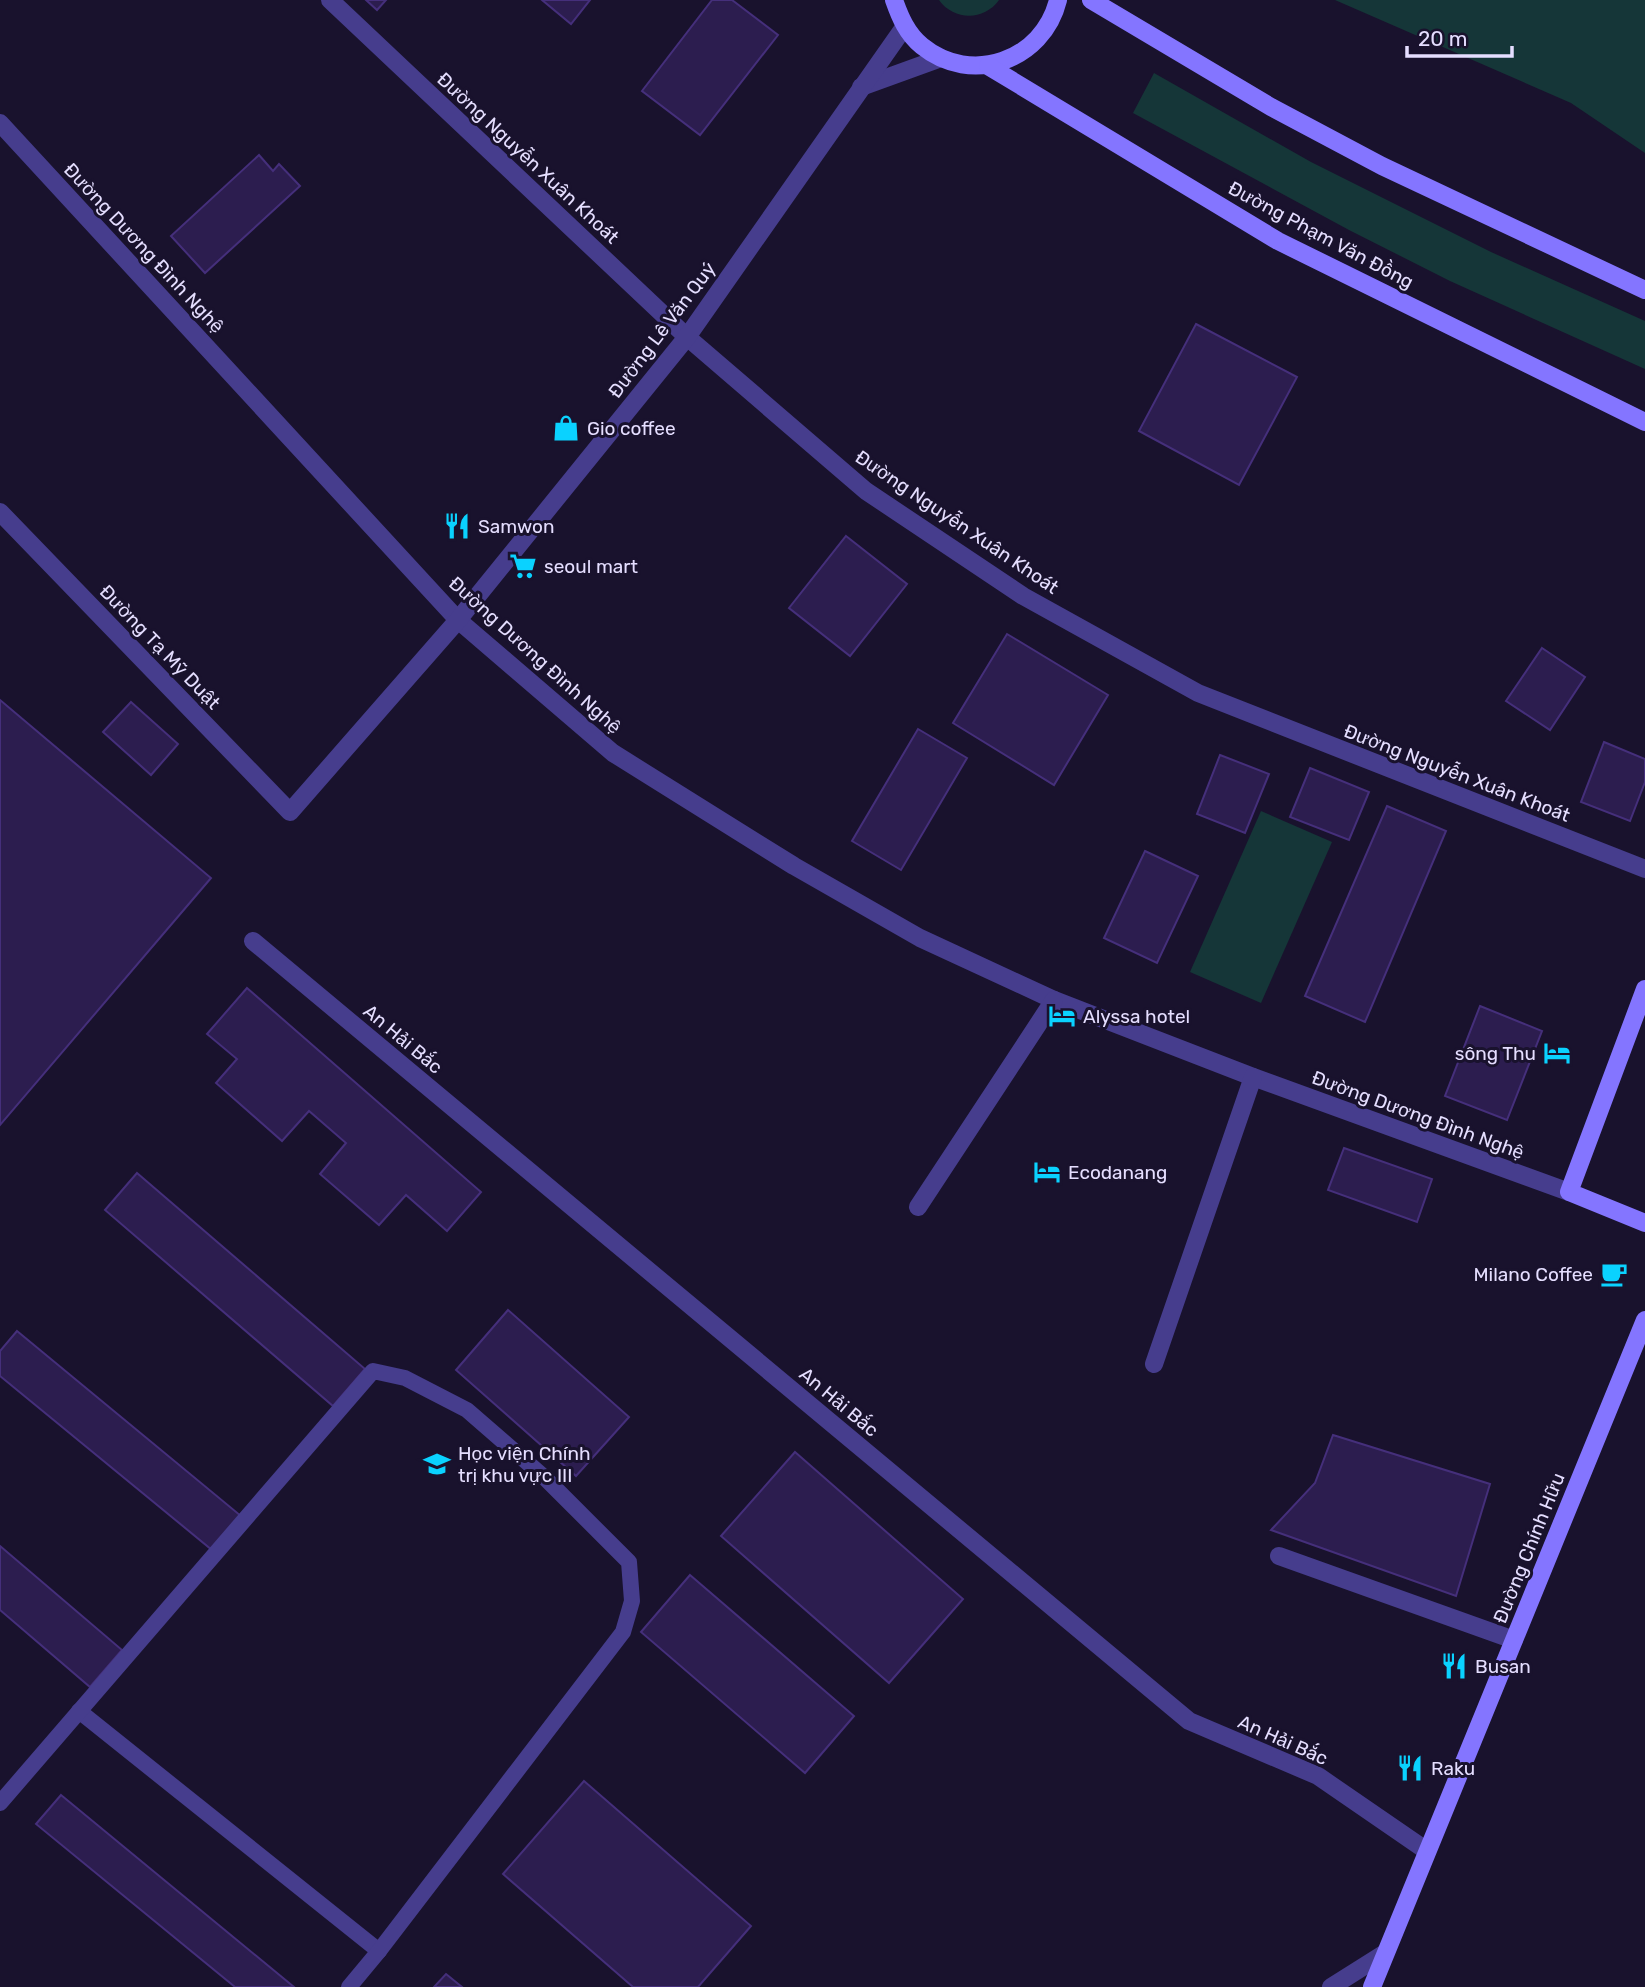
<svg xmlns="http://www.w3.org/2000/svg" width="1645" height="1987" viewBox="0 0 1645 1987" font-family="Rubik,sans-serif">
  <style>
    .green { fill: #153638 }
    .building { fill: #2c1d4f; stroke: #452f7b; stroke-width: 2 }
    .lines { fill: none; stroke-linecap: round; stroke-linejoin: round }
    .lane { stroke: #463d8d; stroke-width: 16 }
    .street { stroke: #463d8d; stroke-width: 18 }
    .secondary { stroke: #8475ff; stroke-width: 18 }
    .labels { text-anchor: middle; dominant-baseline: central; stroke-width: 6; stroke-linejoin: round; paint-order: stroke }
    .street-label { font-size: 19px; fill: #e5deff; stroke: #19122d }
    .poi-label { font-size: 19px; fill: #e5deff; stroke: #19122d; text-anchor: start }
  </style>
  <rect width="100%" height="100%" fill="#19122d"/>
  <g class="green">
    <path d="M939 0H999C984 21 954 21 939 0Z"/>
    <path d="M1335 0H1645V153L1571 103Z"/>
    <path d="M1154 73 1311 162 1491 252 1645 321V369L1450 281 1349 230 1133 113Z"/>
    <path d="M1261 811 1332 842 1261 1003 1190 972Z"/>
  </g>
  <g class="building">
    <path d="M366 0H386L377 10Z"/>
    <path d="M542 0H590L571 24Z"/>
    <path d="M712 0H732L778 35 700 135 642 91Z"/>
    <path d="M259 155 273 171 279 164 300 186 205 273 171 236Z"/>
    <path d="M1196 324 1297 377 1239 485 1139 431Z"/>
    <path d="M846 536 907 584 850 656 789 608Z"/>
    <path d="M1007 634 1108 695 1054 785 953 723Z"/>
    <path d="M1542 648 1585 677 1550 730 1506 701Z"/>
    <path d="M0 700 211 878 0 1125Z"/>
    <path d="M131 702 178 744 151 775 103 732Z"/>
    <path d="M918 729 967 758 901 870 852 841Z"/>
    <path d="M1604 742 1645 759V782L1630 821 1581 802Z"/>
    <path d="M1220 755 1269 774 1245 833 1197 814Z"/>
    <path d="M1310 768 1369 792 1349 840 1290 817Z"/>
    <path d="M1387 806 1446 831 1365 1022 1305 996Z"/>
    <path d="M1145 851 1198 876 1157 963 1104 938Z"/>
    <path d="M247 988 481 1192 447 1231 406 1195 379 1225 320 1174 346 1143 309 1111 282 1141 216 1083 237 1059 207 1034Z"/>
    <path d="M1480 1006 1542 1031 1507 1120 1445 1096Z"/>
    <path d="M1344 1148 1432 1179 1417 1222 1328 1190Z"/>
    <path d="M137 1173 365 1369 333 1406 105 1210Z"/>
    <path d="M508 1310 629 1417 576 1476 456 1370Z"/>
    <path d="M17 1331 241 1516 212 1550 0 1376V1351Z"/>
    <path d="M1333 1435 1490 1484 1456 1596 1271 1530 1315 1483Z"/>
    <path d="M795 1452 963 1599 889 1683 721 1536Z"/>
    <path d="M0 1546 122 1650 90 1687 0 1610Z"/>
    <path d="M690 1575 854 1716 805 1773 641 1632Z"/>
    <path d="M584 1781 751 1926 698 1987H633L503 1874Z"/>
    <path d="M61 1795 294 1987H235L36 1824Z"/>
    <path d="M446 1974 462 1987H434Z"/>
  </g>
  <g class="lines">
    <g class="lane">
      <path d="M79 1711 379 1951"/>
      <path d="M0 1803 373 1371 405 1378 467 1410 544 1477 629 1562 632 1601 623 1632 379 1951 349 1987"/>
    </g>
    <g class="street">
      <path d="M330 0 687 337 866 491 1023 596 1198 693 1645 869"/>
      <path d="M861 87 941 58"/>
      <path d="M0 123 458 620 613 753 794 866 920 938 1054 1000 1253 1077 1569 1192"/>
      <path d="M0 512 290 812 458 620 687 337 905 26"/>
      <path d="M253 941 1189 1721 1318 1776 1427 1851"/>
      <path d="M918 1207 1054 1000"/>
      <path d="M1154 1364 1253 1077"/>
      <path d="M1279 1556 1514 1640"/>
      <path d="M1331 1987 1385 1953"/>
    </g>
    <g class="secondary">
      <path d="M894 0C900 17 907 34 922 46 971 86 1043 61 1058 0"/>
      <path d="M1091 0 1271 107 1382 166 1645 290"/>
      <path d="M988 66 1278 241 1645 422"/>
      <path d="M1645 989 1569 1192 1645 1223"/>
      <path d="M1372 1987 1645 1320"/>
    </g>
  </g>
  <defs>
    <g id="shop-bare" transform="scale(2.1)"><path d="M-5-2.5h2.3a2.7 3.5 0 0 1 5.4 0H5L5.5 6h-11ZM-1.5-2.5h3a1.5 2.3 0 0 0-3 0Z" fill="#0ad2ff" stroke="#19122d" stroke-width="2.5" paint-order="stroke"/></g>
    <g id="restaurant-bare" transform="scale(2.1)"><path d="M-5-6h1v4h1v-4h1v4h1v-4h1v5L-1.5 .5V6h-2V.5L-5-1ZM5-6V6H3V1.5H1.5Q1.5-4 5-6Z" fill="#0ad2ff" stroke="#19122d" stroke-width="2.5" paint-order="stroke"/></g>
    <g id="supermarket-bare" transform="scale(2.1)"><path d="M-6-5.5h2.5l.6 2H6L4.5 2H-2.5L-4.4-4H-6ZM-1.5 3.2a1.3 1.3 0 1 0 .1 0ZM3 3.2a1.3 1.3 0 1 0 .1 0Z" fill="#0ad2ff" stroke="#19122d" stroke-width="2.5" paint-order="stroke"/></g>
    <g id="hotel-bare" transform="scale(2.1)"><path d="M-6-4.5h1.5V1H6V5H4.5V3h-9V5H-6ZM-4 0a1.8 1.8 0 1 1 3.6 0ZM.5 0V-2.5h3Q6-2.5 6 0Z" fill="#0ad2ff" stroke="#19122d" stroke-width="2.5" paint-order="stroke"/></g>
    <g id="cafe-bare" transform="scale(2.1)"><path d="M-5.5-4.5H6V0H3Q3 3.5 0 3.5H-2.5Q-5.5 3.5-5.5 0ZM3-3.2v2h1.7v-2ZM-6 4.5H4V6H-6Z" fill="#0ad2ff" stroke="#19122d" stroke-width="2.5" paint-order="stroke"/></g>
    <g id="university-bare" transform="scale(2.1)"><path d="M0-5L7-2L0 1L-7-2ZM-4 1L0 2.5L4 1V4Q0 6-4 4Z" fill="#0ad2ff" stroke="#19122d" stroke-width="2.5" paint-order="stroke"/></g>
  </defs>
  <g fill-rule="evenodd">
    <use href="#shop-bare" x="566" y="428"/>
    <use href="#restaurant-bare" x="457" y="526"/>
    <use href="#supermarket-bare" x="523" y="566"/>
    <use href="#hotel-bare" x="1062" y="1016"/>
    <use href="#hotel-bare" x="1557" y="1053"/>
    <use href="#hotel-bare" x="1047" y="1172"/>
    <use href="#cafe-bare" x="1614" y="1274"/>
    <use href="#university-bare" x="437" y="1464"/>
    <use href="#restaurant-bare" x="1454" y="1666"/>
    <use href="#restaurant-bare" x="1410" y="1768"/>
  </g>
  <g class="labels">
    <g class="street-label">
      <text transform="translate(528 158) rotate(43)">Đường Nguyễn Xuân Khoát</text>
      <text transform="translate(1321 235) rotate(28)">Đường Phạm Văn Đồng</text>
      <text transform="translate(144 248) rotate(47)">Đường Dương Đình Nghệ</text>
      <text transform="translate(662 330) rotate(-53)">Đường Lê Văn Quý</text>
      <text transform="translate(957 522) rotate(34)">Đường Nguyễn Xuân Khoát</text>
      <text transform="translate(160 647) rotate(46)">Đường Tạ Mỹ Duật</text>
      <text transform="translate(535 655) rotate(42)">Đường Dương Đình Nghệ</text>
      <text transform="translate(1457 773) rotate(21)">Đường Nguyễn Xuân Khoát</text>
      <text transform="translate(403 1039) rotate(40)">An Hải Bắc</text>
      <text transform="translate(1418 1115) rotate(20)">Đường Dương Đình Nghệ</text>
      <text transform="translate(839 1402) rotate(40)">An Hải Bắc</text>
      <text transform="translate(1529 1548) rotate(-68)">Đường Chính Hữu</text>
      <text transform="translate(1283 1740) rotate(24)">An Hải Bắc</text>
    </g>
    <g class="poi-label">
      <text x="587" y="428">Gio coffee</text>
      <text x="478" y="526">Samwon</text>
      <text x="544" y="566">seoul mart</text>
      <text x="1083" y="1016">Alyssa hotel</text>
      <text x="1536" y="1053" text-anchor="end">sông Thu</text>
      <text x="1068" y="1172">Ecodanang</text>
      <text x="1593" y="1274" text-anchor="end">Milano Coffee</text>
      <text x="458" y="1453">Học viện Chính<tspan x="458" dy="22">trị khu vực III</tspan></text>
      <text x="1475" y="1666">Busan</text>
      <text x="1431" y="1768">Raku</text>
    </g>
  </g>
  <path d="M1407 46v10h105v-10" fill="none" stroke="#e5deff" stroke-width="3.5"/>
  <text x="1418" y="46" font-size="21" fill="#e5deff" stroke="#19122d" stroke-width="5" paint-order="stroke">20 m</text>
</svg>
